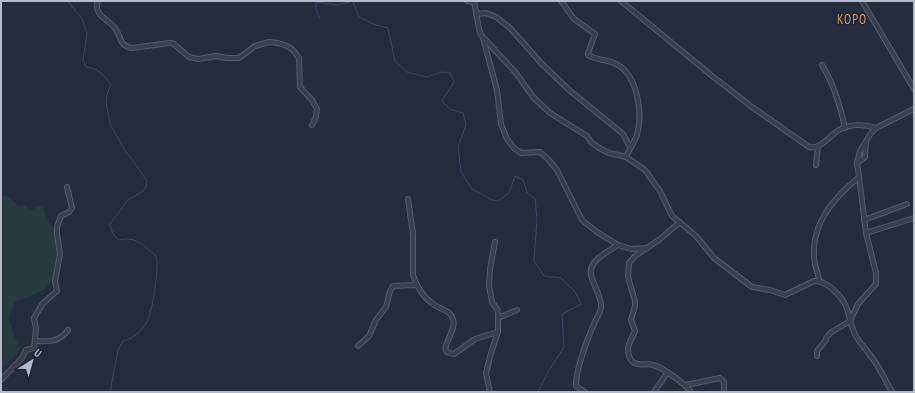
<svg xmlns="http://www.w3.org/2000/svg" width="915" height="393" viewBox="0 0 915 393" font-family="'PT Sans Narrow',sans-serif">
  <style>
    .green { fill: #263a3f }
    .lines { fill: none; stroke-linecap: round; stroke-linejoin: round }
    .stream { stroke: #394967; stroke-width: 1 }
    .street-casing { stroke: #565d6c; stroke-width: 6 }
    .street { stroke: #383f4e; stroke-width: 4 }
    .labels { text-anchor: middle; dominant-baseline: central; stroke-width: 3; stroke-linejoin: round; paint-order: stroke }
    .quarter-label { font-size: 13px; letter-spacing: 1px; fill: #d59f62; stroke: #1d2433 }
  </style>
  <rect width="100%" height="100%" fill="#242d3e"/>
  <path class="green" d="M1 195 7 196 19 206 24 205 31 210 43 204C45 215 47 222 55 229 55 249 63 277 43 290 37 294 23 298 15 302L9 318 12 330 20 349 13 358 1 370Z"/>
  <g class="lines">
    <g class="stream">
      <path d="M68 1 76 12 82 18 87 34 83 60 86 67C98 68 103 75 111 84L107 95 106 102 110 124 126 152 136 165 147 181 146 187 142 192 128 200 110 224C111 231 114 236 119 240 132 237 140 241 149 250 151 252 154 254 156 256 160 265 152 311 148 320 142 331 135 338 123 341L118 350 110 392"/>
      <path d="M316 1V9L320 19"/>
      <path d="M316 2 338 5 353 1 359 17 373 24 388 28 395 61 407 72 426 77 442 72 450 73 454 82 442 101 450 109 463 113 466 125 458 146 461 172 472 189 492 200 498 201 509 193 515 176 523 180 527 192 535 199 537 219 534 261 544 276 561 278 575 292 581 304 562 314 564 347 548 372 538 392"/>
    </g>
    <g class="street-casing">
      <g id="street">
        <path d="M98 1C93 15 108 19 115 28 122 37 118 45 132 48L170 43 174 44 189 57 198 59 216 56 227 58H239L255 46 269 42 278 43 287 46 293 50 299 58 300 87 312 100 317 109 316 117 312 125"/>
        <path d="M467 1 474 2"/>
        <path d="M474 1 479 29 481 35 516 73 533 97 550 113 587 136 592 143 599 148 609 153 626 157 645 170 660 191 672 216 696 236 714 258 752 287 770 290 785 295 814 281C826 280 839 294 845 304 850 314 850 327 857 338 861 344 866 349 870 355 879 366 885 380 892 392"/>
        <path d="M561 1 574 19 595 34 588 53V55C597 61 609 59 618 65 638 77 643 114 637 135 634 143 629 150 626 157"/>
        <path d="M621 1 711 75 752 107 809 147C820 150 829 136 839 130 850 124 864 124 876 128"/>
        <path d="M862 1 914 89"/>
        <path d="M476 14 486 13 496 17 510 28 541 63 568 89 623 134 630 147"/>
        <path d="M483 38 497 90 501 124 507 139 514 148 521 153 540 152 548 159 557 170 582 220 597 232 618 245 631 249 647 248"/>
        <path d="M822 65C834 84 840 105 845 128"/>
        <path d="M857 163 865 157 866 142"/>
        <path d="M816 165 818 146"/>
        <path d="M408 199 413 234V275C416 285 423 297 432 303 439 310 450 309 453 319 458 333 433 353 454 354L475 339 498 332"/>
        <path d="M864 220 907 204"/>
        <path d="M680 222 660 239 635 256 629 263 628 277 635 301V306L631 320 635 331C633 337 628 343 628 349 628 354 630 360 634 363 640 366 647 363 653 365 664 368 684 383 691 392"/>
        <path d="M866 233 914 218"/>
        <path d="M819 280C818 272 814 265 814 256 812 222 834 198 859 177"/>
        <path d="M498 318 517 310"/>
        <path d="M35 341C48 342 60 342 68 330"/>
        <path d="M358 346 369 336 376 320 386 307 390 291 393 286 417 285"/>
        <path d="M817 356V351L826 340V338L830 333 850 321 858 304 876 284V273L866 233 859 177 857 163 860 151 871 133 876 128 914 109"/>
        <path d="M1 380 22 358 26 350 34 348 36 329 34 318 43 303 57 291 55 281 60 254 57 234V227L61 216 69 212 72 208 67 187"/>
        <path d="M686 385 720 378 724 382V392"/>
        <path d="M490 392 486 373 491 353 498 332V314L497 309 492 302 489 286 490 269 495 242"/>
        <path d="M585 392 576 386C575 372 588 337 594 324 596 318 601 312 601 307 602 294 588 278 591 269 594 258 609 251 618 245"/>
        <path d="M654 392 667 373"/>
      </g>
    </g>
    <use href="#street" class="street"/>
  </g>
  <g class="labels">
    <g class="quarter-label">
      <text x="852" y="19">KOPO</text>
    </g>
  </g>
  <rect width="915" height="393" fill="none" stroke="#b4bac9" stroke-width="4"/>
  <g transform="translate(32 361) rotate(37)" stroke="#1d2433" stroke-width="3" paint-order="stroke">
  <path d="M0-3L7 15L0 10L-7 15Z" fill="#b4bac9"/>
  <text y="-6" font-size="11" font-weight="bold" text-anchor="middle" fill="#b4bac9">U</text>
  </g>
</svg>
